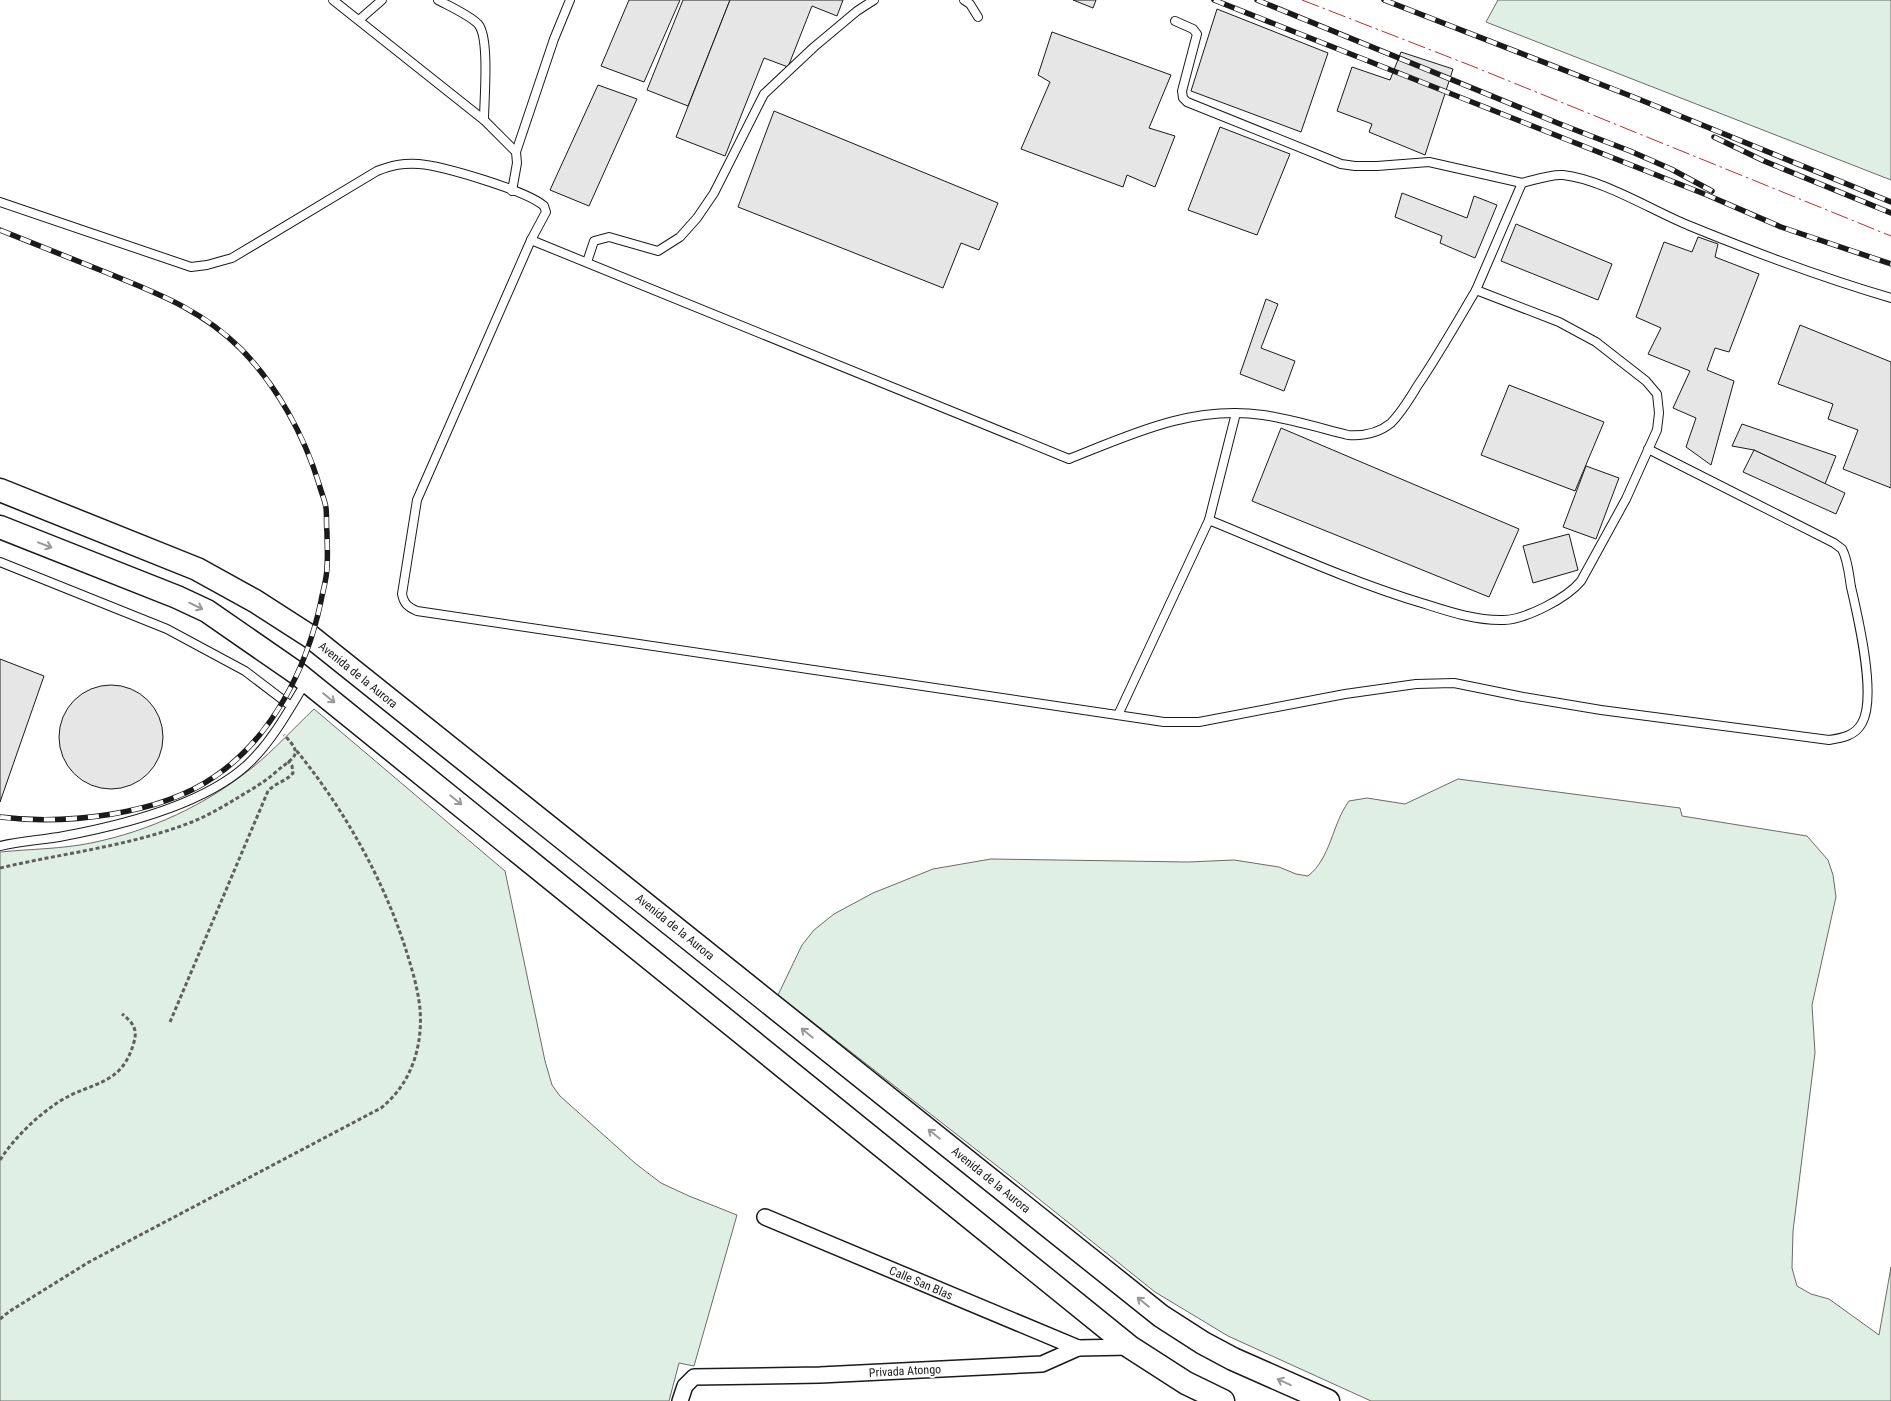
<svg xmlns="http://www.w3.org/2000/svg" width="1891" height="1401" viewBox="0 0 1891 1401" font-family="'Roboto Condensed',sans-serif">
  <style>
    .green { fill: #e0efe3; stroke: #6a6a6a }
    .building { fill: #e6e6e6; stroke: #1a1a1a }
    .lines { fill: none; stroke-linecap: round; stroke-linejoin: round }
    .lane-casing { stroke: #1a1a1a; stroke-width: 10 }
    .street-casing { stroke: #1a1a1a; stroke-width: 18 }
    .primary-casing { stroke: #1a1a1a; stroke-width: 25 }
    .path { stroke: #5f5f5f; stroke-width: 3; stroke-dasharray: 4 2.5; stroke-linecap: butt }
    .lane { stroke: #fff; stroke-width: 8 }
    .street { stroke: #fff; stroke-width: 15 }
    .primary { stroke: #fff; stroke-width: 22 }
    .rail-casing { stroke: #1a1a1a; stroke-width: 5.5 }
    .rail { stroke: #fff; stroke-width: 4; stroke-dasharray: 11; stroke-linecap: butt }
    .power { stroke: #c62828; stroke-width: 1; stroke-dasharray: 18 4 2.5 4; stroke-linecap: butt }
    .oneway { stroke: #989898 }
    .labels { text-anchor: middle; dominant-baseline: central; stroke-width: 4; stroke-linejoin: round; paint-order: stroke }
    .street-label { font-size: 12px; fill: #1a1a1a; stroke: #fff }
  </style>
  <rect width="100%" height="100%" fill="#fff"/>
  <g class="green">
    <path d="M1498 0H1891V180L1486 22Z"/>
    <path d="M314 709 505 871 545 1061 552 1085 560 1096 636 1164 661 1183 689 1196 737 1215 694 1366 679 1363 669 1401H0V852C30 849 62 849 91 843 150 831 206 805 253 767 274 750 294 728 314 709Z"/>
    <path d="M1458 779 1680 808 1682 816 1807 836 1828 860 1833 875 1836 897 1812 1005 1815 1053 1793 1231 1792 1268 1797 1286 1811 1294 1829 1299 1879 1335 1891 1267V1401H1371L1228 1336 1155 1292 1024 1187 778 995 802 945 814 930 834 914 873 893 933 869 991 859 1188 862 1234 860 1279 867 1296 874 1308 876C1331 858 1332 824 1349 801L1367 798 1405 804Z"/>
  </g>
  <g class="building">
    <path d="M629 0H680L644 82 601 66Z"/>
    <path d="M683 0H730L688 106 647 90Z"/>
    <path d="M730 0H843L837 16 812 6 788 67 764 58 725 156 676 137Z"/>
    <path d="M1073 0H1096L1093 8Z"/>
    <path d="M1217 9 1328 53 1301 132 1191 91Z"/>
    <path d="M1052 32 1171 75 1149 128 1175 136 1155 187 1127 175 1123 187 1021 149 1050 82 1038 75Z"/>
    <path d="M1401 52 1453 69 1425 155 1369 132 1372 124 1337 111 1352 67 1390 80Z"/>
    <path d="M598 85 637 99 589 206 550 190Z"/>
    <path d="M774 111 998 203 979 250 961 243 943 288 738 207Z"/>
    <path d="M1220 127 1290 154 1257 235 1188 210Z"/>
    <path d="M1402 193 1467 218 1474 196 1497 205 1475 258 1440 243 1442 236 1395 217Z"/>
    <path d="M1516 224 1612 264 1598 300 1501 261Z"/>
    <path d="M1698 237 1718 244 1715 257 1759 274 1729 352 1715 348 1707 370 1734 381 1711 465 1686 447 1696 418 1673 408 1690 371 1648 354 1661 328 1636 317 1664 242 1692 252Z"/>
    <path d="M1266 299 1278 304 1261 348 1295 361 1284 391 1240 374Z"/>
    <path d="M1800 325 1891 362V488L1843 469 1858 430 1828 419 1833 404 1778 384Z"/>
    <path d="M1509 385 1604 422 1575 491 1481 455Z"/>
    <path d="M1742 424 1836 456 1825 484 1754 450 1732 446Z"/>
    <path d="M1281 428 1519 529 1489 597 1252 501Z"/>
    <path d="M1754 450 1845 493 1836 514 1743 472Z"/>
    <path d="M1586 466 1619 478 1596 539 1563 527Z"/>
    <path d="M1569 534 1578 570 1533 583 1523 546Z"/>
    <path d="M0 659 44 676 0 802Z"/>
    <circle cx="111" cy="737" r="52"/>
  </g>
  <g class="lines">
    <g class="lane-casing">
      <g id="lane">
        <path d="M333 0 484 120 516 152 517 163 512 191"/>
        <path d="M438 0C449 6 469 15 478 24 490 37 484 100 484 120"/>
        <path d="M964 0 970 4 978 17"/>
        <path d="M359 20 382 0"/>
        <path d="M1175 21 1193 29 1197 34 1182 91 1183 98 1187 102 1341 164 1355 166H1377L1429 162 1522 183"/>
        <path d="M516 152 554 39 570 0"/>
        <path d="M0 202 191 267 207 265 232 258 377 171C392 165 403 163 419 164 443 166 528 191 544 206L546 212 531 240 417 500 402 594C404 604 408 607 417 611L1164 722H1199L1345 694 1416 684 1454 683 1523 697 1601 710 1829 740C1842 738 1855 736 1862 723 1877 697 1858 617 1851 587 1849 575 1848 560 1842 549L1834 543 1648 449"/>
        <path d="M531 240 1069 459C1132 434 1192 405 1263 415 1291 419 1320 428 1348 435 1363 436 1379 433 1391 423 1402 412 1410 398 1418 385 1439 354 1457 322 1476 290"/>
        <path d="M587 262 594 241 609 237 658 251 680 237 697 218 714 193 764 94 814 47 857 11 874 0"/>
        <path d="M1209 520 1236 413"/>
        <path d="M0 562 167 629 245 671 291 706"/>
        <path d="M1118 715 1209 520C1280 549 1351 582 1425 604 1450 612 1477 621 1504 620 1526 619 1566 599 1581 581L1626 499 1657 430 1659 413 1657 394 1646 381 1596 342 1559 322 1476 290 1522 183C1534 180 1551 174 1563 175 1602 179 1653 211 1690 226 1756 253 1823 278 1891 298"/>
        <path d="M0 846C21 841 43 840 64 836 123 825 209 804 252 760 274 738 290 708 306 682"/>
      </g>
    </g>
    <g class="street-casing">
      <g id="street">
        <path d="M765 1217 1078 1348"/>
        <path d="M680 1401 685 1386 694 1377 820 1375 1042 1364 1078 1348 1130 1347"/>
      </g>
    </g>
    <g class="primary-casing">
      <g id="primary">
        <path d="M0 490 197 569 255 601 311 637 1161 1316 1203 1343 1233 1359 1328 1401"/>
        <path d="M0 527 177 597 207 611 298 674 1130 1347 1186 1383 1223 1401"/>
      </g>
    </g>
    <g class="path">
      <path d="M0 868C64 853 130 846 192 822 209 815 224 806 239 797 252 789 265 782 277 771 295 756 304 755 284 735"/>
      <path d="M170 1022 268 791C275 783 287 781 293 773L292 766 288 761"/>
      <path d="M0 1160C15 1137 37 1116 60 1101 93 1081 122 1086 134 1042 138 1028 132 1022 122 1014"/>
      <path d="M0 1319 10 1311 89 1262 381 1108C411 1084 423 1047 420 1009 418 989 412 969 406 950 383 878 344 809 296 750"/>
    </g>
    <use href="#lane" class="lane"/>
    <use href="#street" class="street"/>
    <use href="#primary" class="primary"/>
    <g class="rail-casing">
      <g id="rail">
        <path d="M1214 0 1707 195 1781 227 1891 264"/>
        <path d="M1257 0 1560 124 1630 151 1671 169 1712 191"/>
        <path d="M1384 0 1636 98 1891 202"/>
        <path d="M1714 137 1764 161 1891 213"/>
        <path d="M0 230C35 244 70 258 105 272 156 293 201 309 241 349 277 386 304 435 319 484 321 492 325 500 326 508 327 516 326 524 327 532 327 544 328 555 327 567 327 578 323 590 321 601 307 668 272 738 214 777 159 815 65 825 0 817"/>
      </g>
    </g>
    <use href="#rail" class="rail"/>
    <path class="power" d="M1302 0 1472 66 1891 236"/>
  </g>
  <defs><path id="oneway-shaft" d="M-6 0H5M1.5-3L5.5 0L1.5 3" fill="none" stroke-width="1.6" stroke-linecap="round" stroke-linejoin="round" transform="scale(1.25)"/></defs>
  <g class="oneway">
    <use href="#oneway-shaft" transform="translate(45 545) rotate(21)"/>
    <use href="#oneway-shaft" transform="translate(196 606) rotate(26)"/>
    <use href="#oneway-shaft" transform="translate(329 698) rotate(39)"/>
    <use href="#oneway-shaft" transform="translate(456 800) rotate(39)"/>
    <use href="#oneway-shaft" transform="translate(807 1033) rotate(-141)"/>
    <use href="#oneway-shaft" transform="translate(934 1134) rotate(-141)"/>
    <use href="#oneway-shaft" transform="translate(1143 1302) rotate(-141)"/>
    <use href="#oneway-shaft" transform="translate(1284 1382) rotate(-156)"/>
  </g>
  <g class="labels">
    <g class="street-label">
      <text transform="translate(358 675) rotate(39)">Avenida de la Aurora</text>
      <text transform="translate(675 927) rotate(39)">Avenida de la Aurora</text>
      <text transform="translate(991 1180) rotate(39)">Avenida de la Aurora</text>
      <text transform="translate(921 1283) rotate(23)">Calle San Blas</text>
      <text transform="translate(905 1371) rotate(-3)">Privada Atongo</text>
    </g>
  </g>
</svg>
